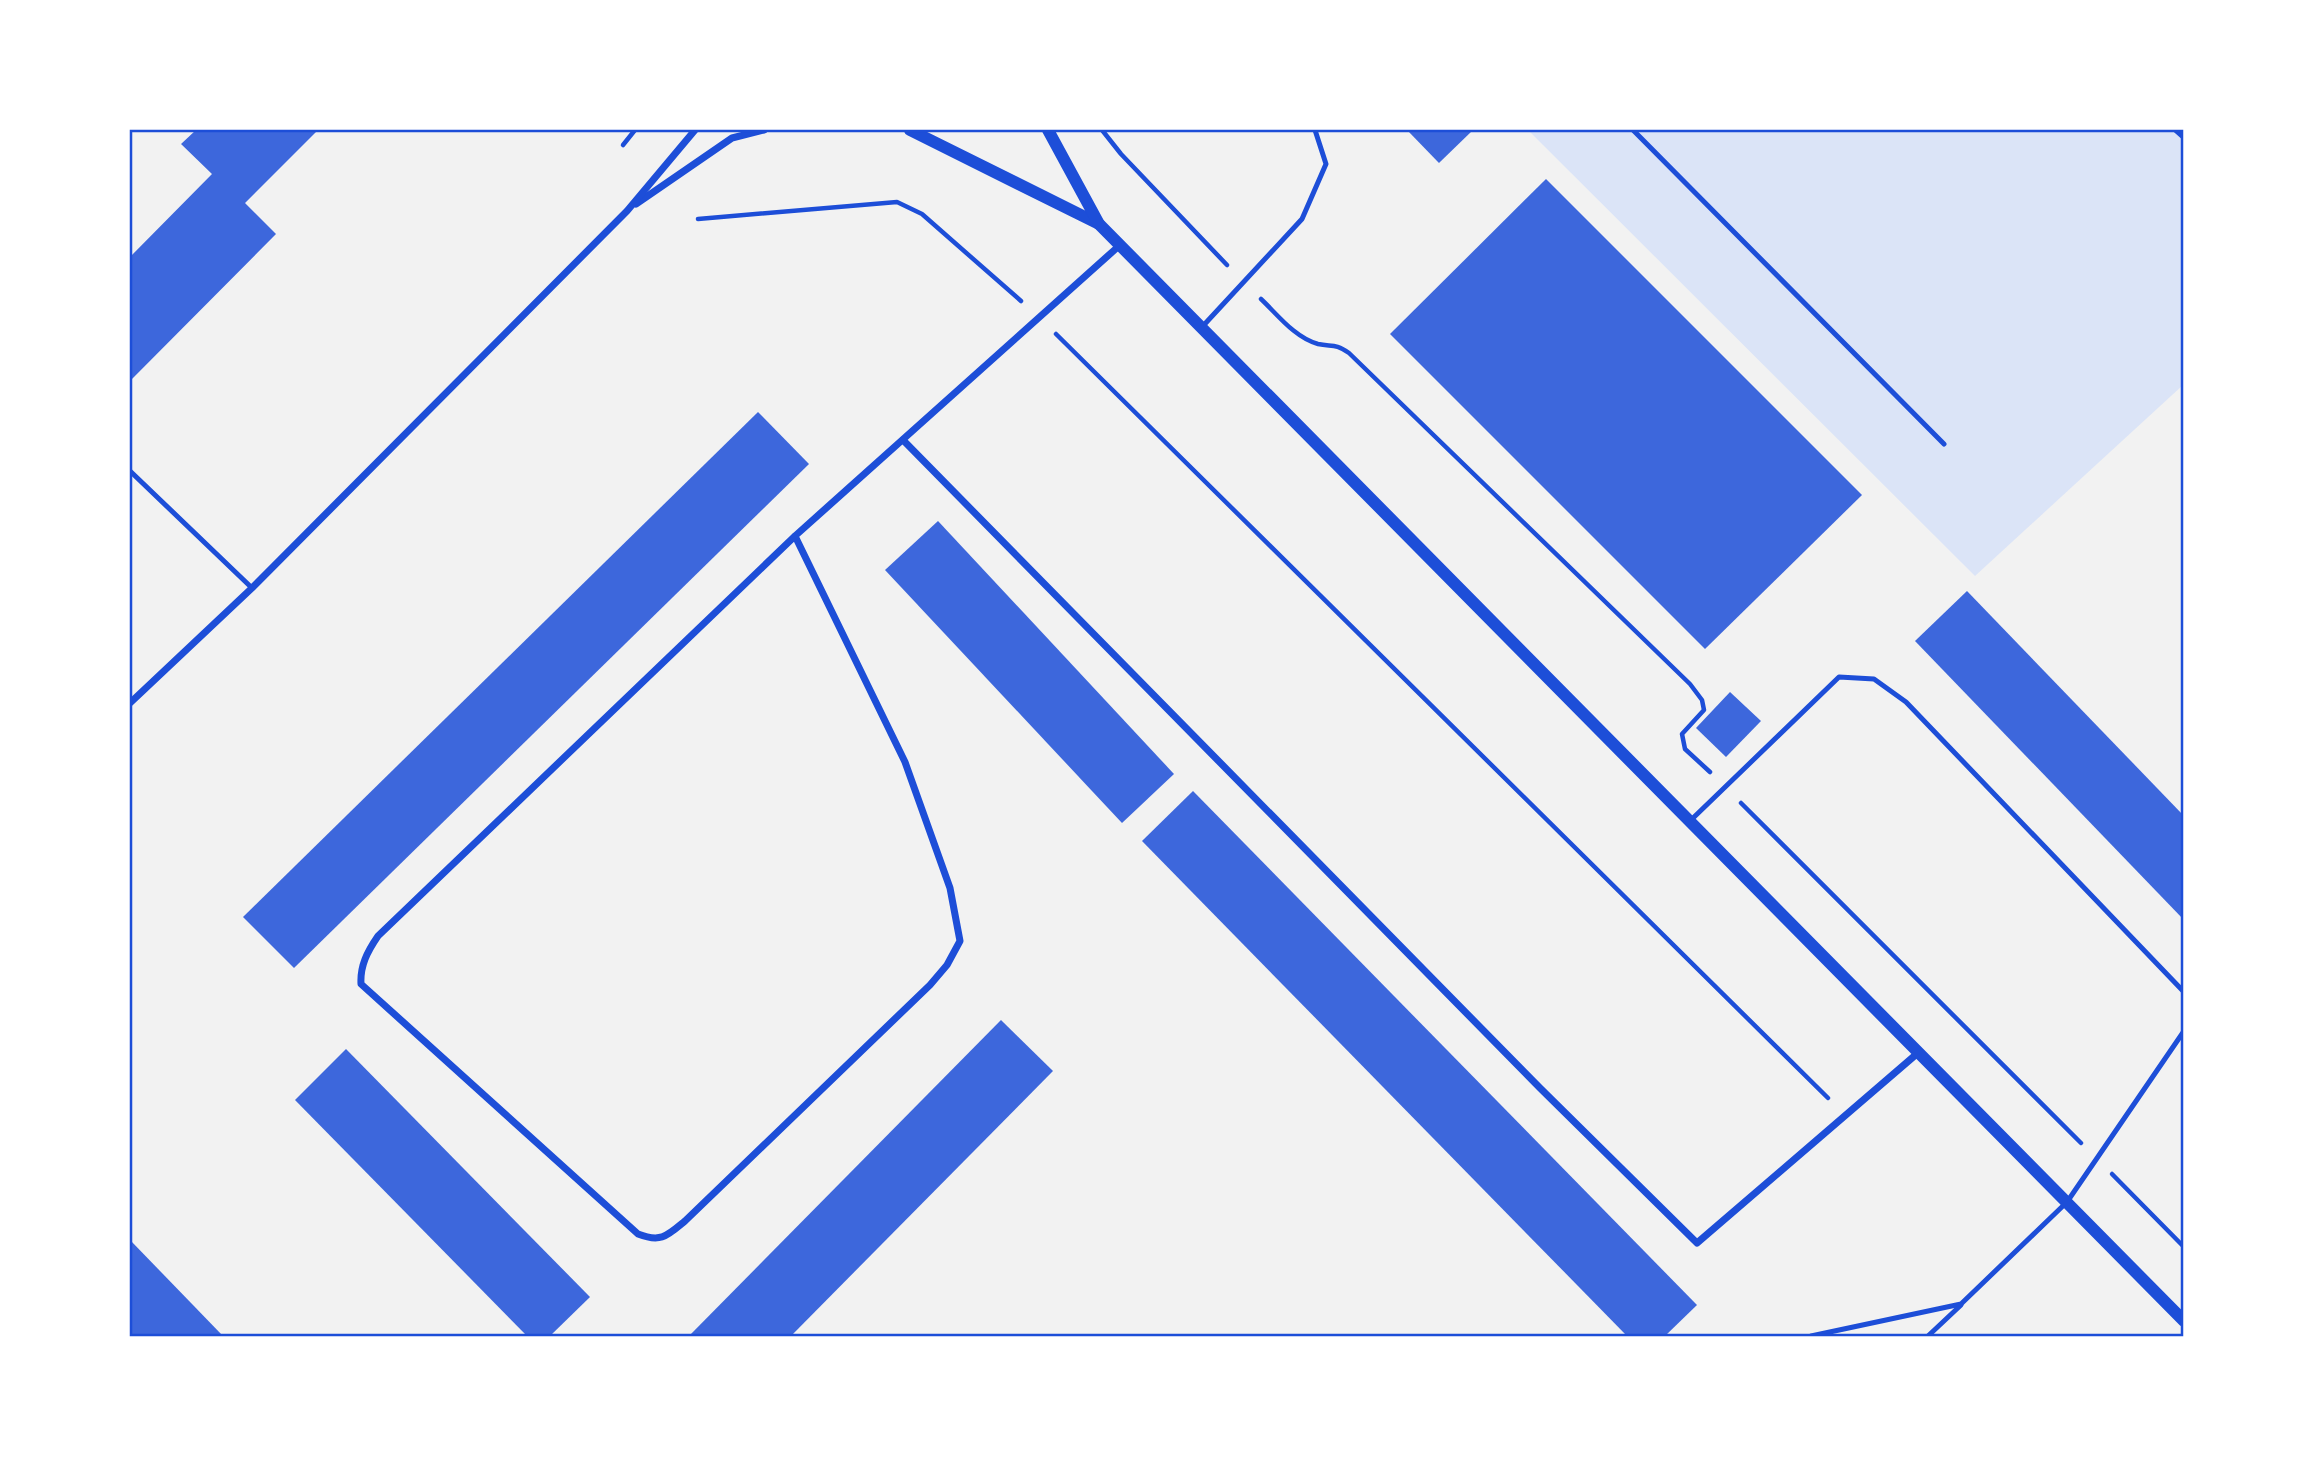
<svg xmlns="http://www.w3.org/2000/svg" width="2313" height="1466" viewBox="0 0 2313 1466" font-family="'Crimson Pro',serif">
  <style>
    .green { fill: #dbe4f7 }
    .building { fill: #3d67dc }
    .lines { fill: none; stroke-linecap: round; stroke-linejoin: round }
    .path { stroke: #1d4ed8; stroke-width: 4.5 }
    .service { stroke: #1d4ed8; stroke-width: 5 }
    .minor { stroke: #1d4ed8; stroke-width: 7 }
    .tertiary { stroke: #1d4ed8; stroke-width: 12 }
    .neatline { fill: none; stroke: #1d4ed8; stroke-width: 2.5 }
  </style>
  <rect width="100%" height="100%" fill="#f2f2f2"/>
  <path class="green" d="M1528 130H2183V385L1975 576Z"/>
  <g class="building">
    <path d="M196 130H318L245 203 276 234 130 381V257L212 174 181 144Z"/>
    <path d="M1407 130H1473L1439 163Z"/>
    <path d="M1546 179 1862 495 1705 649 1390 334Z"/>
    <path d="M758 412 809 464 294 968 243 917Z"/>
    <path d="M938 521 1174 774 1122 823 885 570Z"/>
    <path d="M1967 591 2184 816V920L1915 641Z"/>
    <path d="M1730 692 1761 721 1726 757 1696 728Z"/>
    <path d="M1193 791 1697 1305 1665 1336H1627L1142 841Z"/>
    <path d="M1001 1020 1053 1071 791 1336H689Z"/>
    <path d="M346 1049 590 1297 550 1336H527L295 1100Z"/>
    <path d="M131 1241 223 1336H130V1243Z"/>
  </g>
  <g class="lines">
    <g class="path">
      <path d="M1102 130 1121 154 1227 265"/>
      <path d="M2175 130 2184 138"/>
      <path d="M623 145 635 130"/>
      <path d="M698 219 897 202 922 214 1021 301"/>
      <path d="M1261 299C1277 314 1295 338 1318 344 1332 347 1335 343 1349 353L1690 684 1702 700 1704 710 1682 734 1685 749 1710 772"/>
      <path d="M1056 334 1828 1098"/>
      <path d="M1741 803 2081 1143"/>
      <path d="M2112 1174 2184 1247"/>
    </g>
    <g class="service">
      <path d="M1633 130 1944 444"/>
      <path d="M1202 327 1302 219 1326 164 1315 130"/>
      <path d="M130 471 252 588"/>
      <path d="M1691 820 1839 677 1874 679 1906 702 2184 992"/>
      <path d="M1811 1336 1961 1304 2067 1202 2184 1031"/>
      <path d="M1928 1336 1961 1305"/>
    </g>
    <g class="minor">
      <path d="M636 204 732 138 764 130"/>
      <path d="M903 440 1540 1088 1697 1243 1919 1052"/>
      <path d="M795 536 905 762 950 888 960 941 947 965 930 985 685 1221C667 1236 661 1243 638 1234L361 984C360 966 367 952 378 936L795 536 1120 245"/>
      <path d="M130 703 252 588 627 211 695 130"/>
    </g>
    <g class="tertiary">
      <path d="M910 130 1099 224"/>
      <path d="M1048 130 1099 224 2184 1321"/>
    </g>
  </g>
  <rect width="2313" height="1466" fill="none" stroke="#ffffff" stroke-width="262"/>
  <rect x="131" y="131" width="2051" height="1204" class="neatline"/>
</svg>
